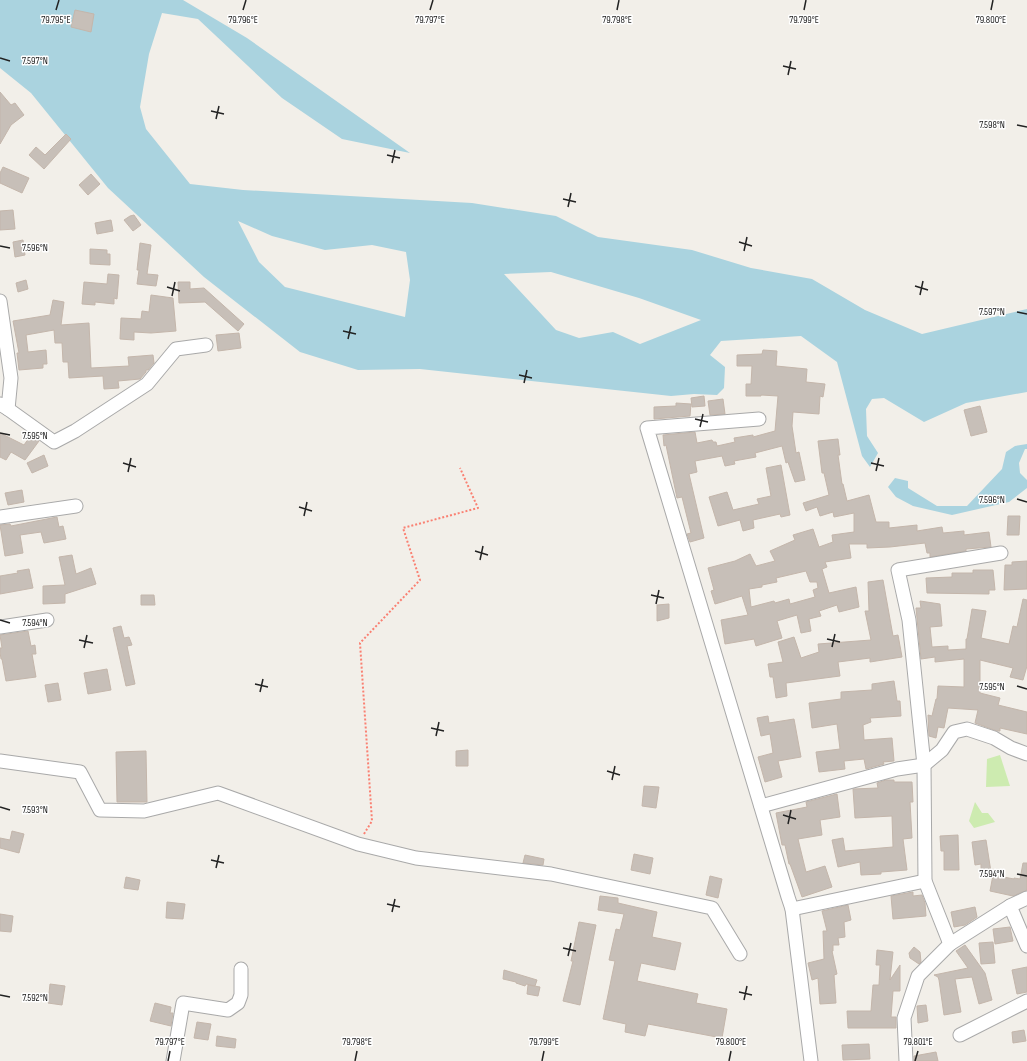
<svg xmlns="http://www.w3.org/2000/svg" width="1027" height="1061" viewBox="0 0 1027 1061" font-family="'Sofia Sans Condensed',sans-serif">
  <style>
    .grass { fill: #cdebb0 }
    .water { fill: #aad3df; fill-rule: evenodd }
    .building { fill: #c7bfb8; stroke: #c4b6ab; fill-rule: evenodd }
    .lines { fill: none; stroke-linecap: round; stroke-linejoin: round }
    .minor-casing { stroke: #a9a9a9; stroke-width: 15 }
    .path { stroke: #fa8072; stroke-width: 2; stroke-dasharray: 2 2; stroke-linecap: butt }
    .minor { stroke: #fff; stroke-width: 13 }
    .ticks { fill: none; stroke: #222; stroke-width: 1.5 }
    .ticks-label { font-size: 10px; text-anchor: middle; fill: #222; stroke: #fff; stroke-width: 3; stroke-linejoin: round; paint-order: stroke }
  </style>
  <rect width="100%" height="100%" fill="#f2efe9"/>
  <g class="grass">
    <path d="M1000 755 1010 786 986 787 987 759Z"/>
    <path d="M975 802 982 813H988L995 822 974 828 969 821Z"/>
  </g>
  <g class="water">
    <path d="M0 0H183L247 38 410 153 342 139 282 98 198 19 162 13 149 54 140 107 146 129 190 184 243 190 472 203 556 216 598 237 692 250 751 268 812 279 865 310 922 334 1027 309V392L966 403 924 422 884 398 872 399 866 409 867 436 878 453 870 467 862 456 837 362 801 336 721 341 710 355 725 367 724 388 717 395 694 394 671 396 420 369 358 370 300 352 204 277 108 188 31 93 0 68ZM238 221 272 236 325 250 372 245 406 252 410 280 405 317 285 287 259 262ZM551 272 639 298 701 320 640 344 613 332 579 338 556 330 504 274Z"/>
    <path d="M1027 444V449H1025L1019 463 1020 473 1027 480V488L1009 502 952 515 913 506 896 497 888 487 895 478 908 481V488L937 506H967L1002 469 1006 452 1015 446Z"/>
  </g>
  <g class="building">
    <path d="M75 10 94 14 91 32 71 27Z"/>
    <path d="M0 92 11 105 15 103 24 115 11 125 0 144Z"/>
    <path d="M66 134 71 139 44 169 29 155 36 147 45 155Z"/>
    <path d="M3 167 29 178 22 193 0 183V173Z"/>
    <path d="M91 174 100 184 88 195 79 185Z"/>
    <path d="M13 210 15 229 0 230V211Z"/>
    <path d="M134 215 141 225 133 231 124 220 130 216Z"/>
    <path d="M111 220 113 231 97 234 95 223Z"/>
    <path d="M23 240 25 255 15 257 13 242Z"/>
    <path d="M140 243 151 245 147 274 158 275 156 286 137 284 139 270H137Z"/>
    <path d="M90 249 107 250V254H110V265L90 264Z"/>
    <path d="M108 274 119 275 117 299 114 298V304L95 302V305L82 304 84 282 107 284Z"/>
    <path d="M26 280 28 289 18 292 16 283Z"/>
    <path d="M178 282H190V289L204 288 244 324 238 331 205 302 179 303Z"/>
    <path d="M151 295 173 298 176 331 151 333 134 332V340L120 339 121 318 141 319 142 311 149 312Z"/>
    <path d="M53 300 64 302 61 325 89 323 91 368 129 366 128 357 153 355 154 363 148 370H146V372L140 379 118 381 119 388 104 389 103 376 69 378 68 362H63L62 343H55L54 330 26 335 28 352 46 350 47 364H43V368L19 370 17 353H19L13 321 50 315Z"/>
    <path d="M239 333 241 348 218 351 216 335Z"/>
    <path d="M763 350 777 351 776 366 807 369 806 382 825 384 823 397 820 396 819 414 793 412 792 426 796 453 799 452 805 480 795 482 788 462 786 463 782 446 755 453 756 457 734 461 735 464 725 466 722 456 695 461 697 472 689 474 704 538 690 542 687 534 691 533 682 497 677 498 666 445 664 446 663 435 695 432 697 443 712 440 713 442H716L717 446 735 442 734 438 753 435V437L775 431 778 396 761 395V396H746V384H751L752 366H737V355L762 354Z"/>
    <path d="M704 396 705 406 692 407 691 398Z"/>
    <path d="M723 399 725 414 710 415 708 401Z"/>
    <path d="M676 403 691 404 690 416 654 419V407L676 406Z"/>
    <path d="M980 406 987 432 971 436 964 410Z"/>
    <path d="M0 433 24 445 31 435 39 441 25 460 11 452 6 460 0 457Z"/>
    <path d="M838 439 840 455H838L842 484H843L847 501 869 495 876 522H889V528L917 525V531L942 527 943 533 964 531V535L989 532 991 547 966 549V551L930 557V553H927L925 543 890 547 867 548V544H849L851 558 825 562 827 567 822 569 829 593 856 587 859 607 839 612 837 605 819 611 821 616 809 619 811 631 801 633 797 615 777 621 782 638 756 646 754 639 725 644 721 620 748 615 742 596 715 604 711 591 714 590 708 568 735 561 750 554 756 566 775 561 770 551 795 540 793 535 813 529 819 547 833 542 832 535 854 532V513L834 517 833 512 820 516 817 507 806 511 803 503 829 495 824 473H822L818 441ZM806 571 810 582H817L818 588 813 590 815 597 790 604 789 599 775 603 774 601 751 607 749 589 762 587V585L777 582 776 578Z"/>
    <path d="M44 455 48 466 32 473 27 463Z"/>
    <path d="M781 465 790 515 781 517 780 514 753 520 754 528 743 531 740 520 718 526 709 497 727 492 733 510 759 504 757 499 771 496 766 468Z"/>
    <path d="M22 490 24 502 8 505 5 493Z"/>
    <path d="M1008 516H1020L1019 535H1007Z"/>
    <path d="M57 517 59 527 63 526 66 539 44 543 41 532 20 535 23 553 5 556 0 525 10 524 11 526Z"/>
    <path d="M72 555 76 574 91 568 96 584 65 594V603L43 604V586L65 585 59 557Z"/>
    <path d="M1027 561V589L1004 590 1005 565H1012V562Z"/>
    <path d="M29 569 33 588 0 594V576L18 573 17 571Z"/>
    <path d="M973 570H993L995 590H989V594L927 593 926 578 952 577V573H973Z"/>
    <path d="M883 580 893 636 898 635 902 657 870 662V658L838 662 840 676 786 683 787 696 776 698 773 677H770L768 664 783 662 778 642 794 637 801 658 819 652 818 644 871 640 865 611H869L868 582Z"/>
    <path d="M141 595H154L155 605H141Z"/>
    <path d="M1023 599 1027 600V666L1023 680 1010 677 1013 668 980 660V693L1000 698 998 705 1027 712V734L1000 728V731H997L975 723 978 710 948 708 944 728 938 727 936 738 929 736 928 715 932 716 936 699H937L938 686 964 687V659L935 662V657L921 659 916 608H921L920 601 940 604 942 626 930 627 932 647 948 646V650L966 649V639H967L972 609 986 611 981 638 1009 644 1013 626 1017 627Z"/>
    <path d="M669 604V618L657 621V605Z"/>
    <path d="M121 626 124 638 129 637 132 645 127 646 135 684 126 686 113 628Z"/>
    <path d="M28 631 31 646 35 645 36 654H32L36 677 6 681 2 659H1L0 652V648H2L0 635Z"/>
    <path d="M107 669 111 690 88 694 84 673Z"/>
    <path d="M894 681 897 701H900L901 716 870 718 871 722 863 725 864 740 892 738 894 761 883 762 884 764 866 769 864 759 844 761 845 769 819 772 816 752 840 749 837 724 812 728 809 703 841 699V692L872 690V684Z"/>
    <path d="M58 683 61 700 48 702 45 685Z"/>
    <path d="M768 716 769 723 794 719 801 757 778 761 782 777 765 782 758 757 773 753 770 734 761 736 757 718Z"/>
    <path d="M468 750V766H456V751Z"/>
    <path d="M146 751 147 802H117L116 752Z"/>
    <path d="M886 780H894V782H912L913 802H910L912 838 903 839 907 870 881 872V874L861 875 860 862 838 867 832 840 843 838 845 851 893 847 892 816 855 818 853 789 878 788 877 783Z"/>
    <path d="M644 786 659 787 656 808 642 806Z"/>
    <path d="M837 794 840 817 820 820 822 835 798 839 806 872 825 866 832 887 802 897 790 864H789L785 845H782L776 813 807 807 806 802Z"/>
    <path d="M12 831 24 834 19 853 0 848V838L10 840Z"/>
    <path d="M958 835 959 870H944V851H941L940 836Z"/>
    <path d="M986 840 991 872 981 873V864L975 865 972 842Z"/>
    <path d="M634 854 653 858 650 874 631 870Z"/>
    <path d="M525 855 544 859 543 865 523 863Z"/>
    <path d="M1023 863H1027V890L1013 896 990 891 993 875 1014 879V878L1020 879Z"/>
    <path d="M710 876 722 879 718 898 706 895Z"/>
    <path d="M126 877 140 880 138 890 124 888Z"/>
    <path d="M913 892V896L922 895 925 903 926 916 893 919 891 896Z"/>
    <path d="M600 896 618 898V903L657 912 652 937 681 943 675 970 641 963 637 981 698 994 696 1003 727 1009 722 1038 648 1024 645 1036 625 1032 626 1024 603 1019 615 961 609 960 616 929 620 930 624 914 598 910Z"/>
    <path d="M167 902 185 904 183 919 166 918Z"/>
    <path d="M848 905 851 920 844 922 845 937 838 938 839 945H833V951H832L837 974 834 975 836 1003 820 1004 818 978 812 980 808 963 824 959 823 931H827L822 911Z"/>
    <path d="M975 907 977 917 965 925 954 927 951 912Z"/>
    <path d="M0 914 13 916 11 932 0 931Z"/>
    <path d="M579 922 596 925 580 1005 563 1001 573 961H571Z"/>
    <path d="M1010 927 1013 941 995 944 993 929Z"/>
    <path d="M993 942 995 963 981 964 979 943Z"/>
    <path d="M965 945 985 973 992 1000 979 1004 972 977 955 979 961 1012 944 1015 939 980 938 977 934 975 968 968 956 951Z"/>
    <path d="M914 947 920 952 921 962 919 964 910 958 909 953Z"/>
    <path d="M877 950 893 952 890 980 900 965V991H893L891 1017H896V1028H848L847 1011H871L873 985H879L880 965H876Z"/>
    <path d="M1027 967V992L1017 994 1012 970Z"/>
    <path d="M504 970 537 980 535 986 526 984 525 986 516 983V982L503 979Z"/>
    <path d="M50 984 65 986 62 1005 48 1003Z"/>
    <path d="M528 985 540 987 538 996 527 994Z"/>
    <path d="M155 1003 171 1007 170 1013H173L171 1026 150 1021Z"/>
    <path d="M926 1005 928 1021 918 1023 917 1006Z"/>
    <path d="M197 1022 211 1024 208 1040 194 1038Z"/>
    <path d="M1024 1030 1026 1041 1013 1043 1012 1032Z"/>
    <path d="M217 1036 236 1039 235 1048 216 1046Z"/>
    <path d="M869 1044 870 1059 843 1060 842 1045Z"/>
    <path d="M936 1052 938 1061H914V1056Z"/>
  </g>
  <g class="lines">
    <g class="minor-casing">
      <g id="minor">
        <path d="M0 301 11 378 8 409 0 404"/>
        <path d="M8 409 54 442 75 431 147 384 176 349 206 345"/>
        <path d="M759 419 647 428 788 897 792 909 811 1061"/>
        <path d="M0 517 76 506"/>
        <path d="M0 627 47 620"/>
        <path d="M0 761 80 772 100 810 144 811 218 793 358 844 416 858 551 874 712 908 740 954"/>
        <path d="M761 806 897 769 924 765 942 750 954 732 967 729 994 738 1011 748 1027 754"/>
        <path d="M1010 906 1027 946"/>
        <path d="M792 909 925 881"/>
        <path d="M950 944 925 881 924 765 909 620 898 570 1001 553"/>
        <path d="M960 1035 1027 1001"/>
        <path d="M173 1061 183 1003 228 1010 238 1003 241 995V969"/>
        <path d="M906 1061 904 1018 918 976 950 944 1010 906 1027 898"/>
      </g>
    </g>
    <path class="path" d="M364 834 372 821 360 643 420 580 403 528 478 508 460 468"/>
    <use href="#minor" class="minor"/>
  </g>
  <path class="ticks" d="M56 10 59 0M243 10 246 0M430 10 433 0M617 10 619 0M804 10 806 0M991 10 993 0M0 58 10 61M783 66 796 69M788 75 791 61M211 111 224 114M216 119 219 106M1017 125 1027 127M387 155 400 158M392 163 395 150M563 199 576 202M568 207 571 193M739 242 752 246M0 246 10 248M744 251 747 237M915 286 928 290M167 287 180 291M920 295 923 281M172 296 175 282M1017 312 1027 314M343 331 356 334M348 339 351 326M519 375 532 378M524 383 527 370M695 419 708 422M700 427 703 414M0 433 10 435M123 463 136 467M871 463 884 466M876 471 879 458M128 472 131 458M1017 499 1027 502M299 507 312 511M304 516 307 502M475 551 488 555M480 560 483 546M651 595 664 598M656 604 659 590M0 620 10 623M827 639 840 642M79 640 93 643M832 647 835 634M84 648 87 635M255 684 268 687M1017 686 1027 689M260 692 263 679M431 728 444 731M436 736 439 722M607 771 620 775M612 780 615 766M0 807 10 810M783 815 796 819M788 824 791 810M211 860 224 863M216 868 219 855M1017 874 1027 876M387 904 400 907M392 912 395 899M563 948 576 951M568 956 571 943M739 992 752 995M0 995 10 997M744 1000 747 986M168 1061 170 1051M355 1061 357 1051M542 1061 544 1051M729 1061 731 1051M915 1061 918 1051"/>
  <g class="ticks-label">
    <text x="56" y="23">79.795°E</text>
    <text x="243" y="23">79.796°E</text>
    <text x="430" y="23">79.797°E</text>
    <text x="617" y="23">79.798°E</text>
    <text x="804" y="23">79.799°E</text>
    <text x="991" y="23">79.800°E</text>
    <text x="35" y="64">7.597°N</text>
    <text x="992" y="128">7.598°N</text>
    <text x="35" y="251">7.596°N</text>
    <text x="992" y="315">7.597°N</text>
    <text x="35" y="439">7.595°N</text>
    <text x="992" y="503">7.596°N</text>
    <text x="35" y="626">7.594°N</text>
    <text x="992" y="690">7.595°N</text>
    <text x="35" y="813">7.593°N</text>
    <text x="992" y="877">7.594°N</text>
    <text x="35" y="1001">7.592°N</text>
    <text x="170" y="1045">79.797°E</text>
    <text x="357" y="1045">79.798°E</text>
    <text x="544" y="1045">79.799°E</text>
    <text x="731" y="1045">79.800°E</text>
    <text x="918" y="1045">79.801°E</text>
  </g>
</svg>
